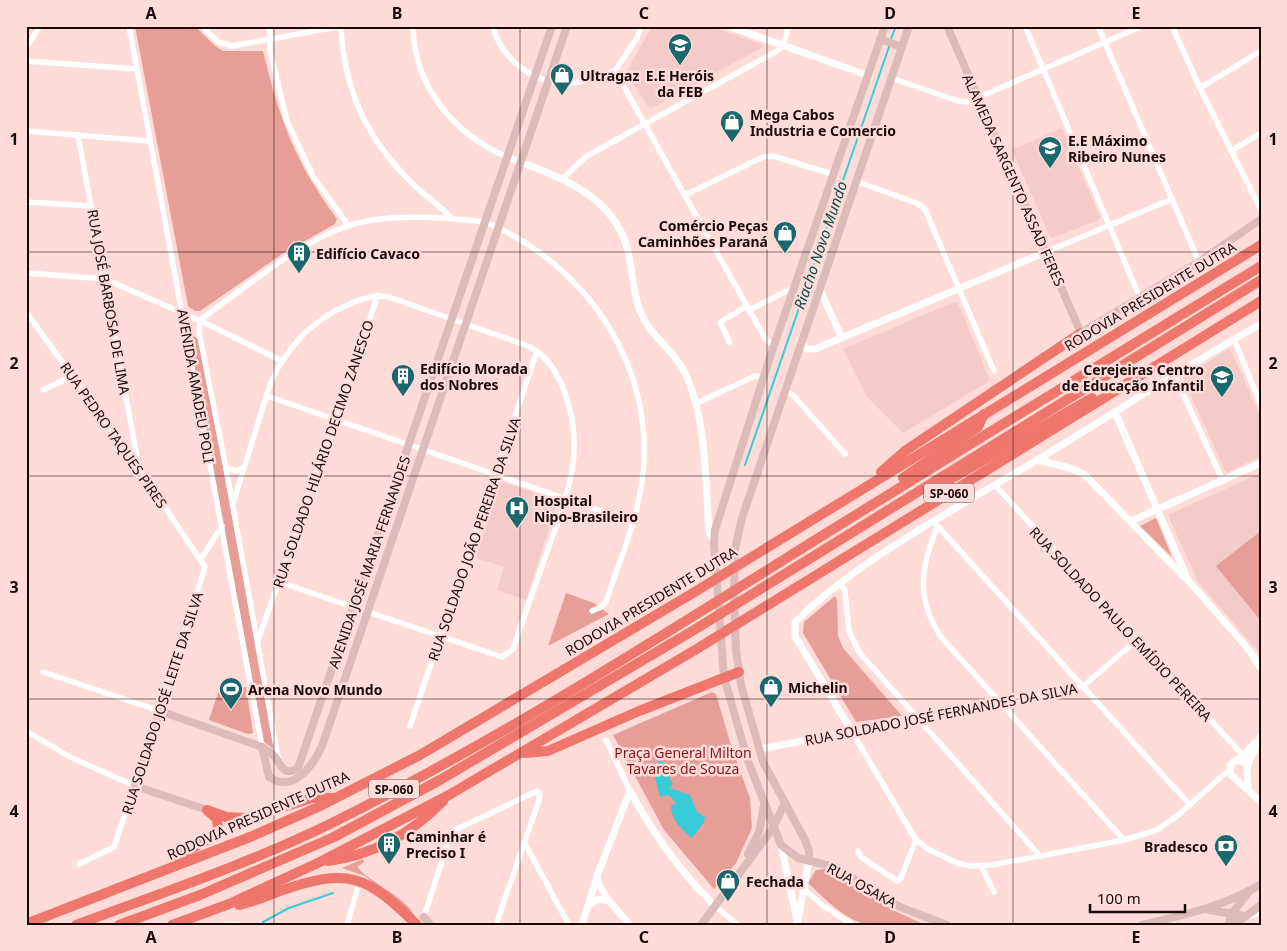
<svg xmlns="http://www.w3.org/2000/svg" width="1287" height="951" viewBox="0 0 1287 951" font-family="'Noto Sans',sans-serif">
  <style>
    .built { fill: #f4cbc6 }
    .green { fill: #e69e97 }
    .water { fill: #38ccd8 }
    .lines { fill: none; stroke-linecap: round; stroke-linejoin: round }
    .stream { stroke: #38ccd8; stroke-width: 2 }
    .minor { stroke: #fff; stroke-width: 5.5 }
    .tertiary { stroke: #fff; stroke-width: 7 }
    .secondary { stroke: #dcbbb8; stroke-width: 8 }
    .motorway { stroke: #ee766d; stroke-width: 10 }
    .grid { fill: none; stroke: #190b0a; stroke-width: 1; stroke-opacity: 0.55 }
    .labels { text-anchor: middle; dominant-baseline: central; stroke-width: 5; stroke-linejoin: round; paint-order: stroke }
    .shield { fill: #ffdcd8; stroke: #5e4a48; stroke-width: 1 }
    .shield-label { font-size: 12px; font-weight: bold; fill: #190b0a }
    .poi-label { font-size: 14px; font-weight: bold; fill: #190b0a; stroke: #ffdcd8; text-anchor: start }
    .street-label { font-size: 14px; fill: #190b0a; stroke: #ffdcd8 }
    .park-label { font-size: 14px; fill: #891518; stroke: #ffdcd8 }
    .water-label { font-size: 15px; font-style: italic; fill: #0c4c51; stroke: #ffdcd8 }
    .neatline { fill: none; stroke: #190b0a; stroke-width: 2 }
    .grid-label { font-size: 16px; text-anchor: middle; font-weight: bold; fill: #190b0a }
  </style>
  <rect width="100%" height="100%" fill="#ffdcd8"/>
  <g class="built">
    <path d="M652 26H709L763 45V47L650 109 626 73Z"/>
    <path d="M1062 128 1100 217 1098 220 1053 238 1050 237 1012 150Z"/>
    <path d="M954 302 958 303 989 378 988 382 903 433 867 397 843 349Z"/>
    <path d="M1230 348 1261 418V456L1226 473 1183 378Z"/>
    <path d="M1261 473V654L1198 582 1168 515Z"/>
    <path d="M501 482 558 500 526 600 497 590 504 567 476 558Z"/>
  </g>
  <g class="green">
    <path d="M135 26H195L214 45 223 51H263C280 121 294 160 337 219L335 224 285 252 200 311H195L188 306Z"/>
    <path d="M194 336 199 340 276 751 264 742 189 339Z"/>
    <path d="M1156 518 1172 557 1140 526Z"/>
    <path d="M1261 531V621L1216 566Z"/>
    <path d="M566 593 594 603 609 614 548 646Z"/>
    <path d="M835 596 837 600 838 636 843 648 902 716 856 722 803 633 804 622Z"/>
    <path d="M246 687 253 733 248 734 209 720 218 693Z"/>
    <path d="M712 692 716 694 732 749 750 798 752 828 736 863 714 889 664 830 613 735Z"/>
    <path d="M363 859 364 862 357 867C369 882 410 899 416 919L365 876 342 868Z"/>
    <path d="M826 869 895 911 925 925C905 925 880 929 862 923 842 917 823 897 808 883L816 870Z"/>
  </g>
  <path class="water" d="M659 760C669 764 670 770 670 780L673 783 670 788 690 795 697 812 705 817 704 822 692 838C682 830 671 820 671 806L676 803 669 795 660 797 654 774Z"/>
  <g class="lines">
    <g class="stream">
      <path d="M891 39 896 26"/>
      <path d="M745 465 890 44"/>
      <path d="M263 922 289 908 333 893"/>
    </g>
    <g class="minor">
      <path d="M129 26 262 747"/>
      <path d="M202 26 218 42 232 46 342 26"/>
      <path d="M270 26V51L287 121 313 176 348 225"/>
      <path d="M341 26C344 91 367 140 414 185 426 197 440 205 451 218"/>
      <path d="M413 26C414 87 454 134 507 157"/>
      <path d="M493 26C501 60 535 85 571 83 586 82 601 76 615 71L637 38 641 26"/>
      <path d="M1025 26 1140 298"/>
      <path d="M1098 26 1199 262"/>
      <path d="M1172 26 1200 88 1261 210"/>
      <path d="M26 48 40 26"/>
      <path d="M26 61 136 69"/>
      <path d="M615 71 766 340 774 345"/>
      <path d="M891 78 958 101 968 102 1142 26"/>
      <path d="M1200 88 1261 51"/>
      <path d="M26 131 149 141"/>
      <path d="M78 135 139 468"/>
      <path d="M1231 151 1261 133"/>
      <path d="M563 178 587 156 777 51 783 46 789 26"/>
      <path d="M855 181 917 203 925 209 994 371"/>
      <path d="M685 195 763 157 773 156 832 174"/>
      <path d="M26 202 91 206"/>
      <path d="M1046 252 1172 199"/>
      <path d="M26 273 105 279 203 322 282 361"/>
      <path d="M749 310 793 288"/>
      <path d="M26 312 140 470 205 567 160 711 43 672"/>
      <path d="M200 320C242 290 299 242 348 226 385 213 446 217 485 222 588 265 658 369 642 482 636 523 619 562 606 602L601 607 592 611"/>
      <path d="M200 320 199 332 226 468 279 763"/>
      <path d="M1234 339 1261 405"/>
      <path d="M730 343 720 322 747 306"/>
      <path d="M1175 376 1222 479"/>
      <path d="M43 390 73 376"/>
      <path d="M785 390 793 395 845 454"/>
      <path d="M267 396 633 522"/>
      <path d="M697 403 755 376 764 377"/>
      <path d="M226 468 236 471 244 467"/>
      <path d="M995 485 1249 762"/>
      <path d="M233 503C242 475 250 448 259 420 265 400 271 377 283 360 298 337 320 317 345 306 359 299 374 294 389 297L528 346C566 365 578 426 573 464 569 492 559 518 550 544 537 579 525 614 513 649L502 657 279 582"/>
      <path d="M934 522 1190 805"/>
      <path d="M937 528C920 569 916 598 941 637L1124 840"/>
      <path d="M201 559 222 526"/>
      <path d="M841 584 845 591 849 631 859 652 1039 855"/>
      <path d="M258 641 378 295"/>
      <path d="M1136 641 1082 687 852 732 916 840 928 849 957 863 970 866 992 865 1124 840 1157 830 1177 816 1229 770"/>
      <path d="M410 726 537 351"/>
      <path d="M26 731 70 757 135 786 114 847 79 864"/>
      <path d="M606 740 630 791"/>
      <path d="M524 842 569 925"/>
      <path d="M858 851 861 857 897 881 900 880 916 840"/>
      <path d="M981 866 994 892"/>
      <path d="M803 888 822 905 853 925"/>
      <path d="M715 906 738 925"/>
      <path d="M424 917 449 839 455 830 537 791 540 795 539 800 496 925"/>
      <path d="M227 925H238"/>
      <path d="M347 925 357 890"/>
    </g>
    <g class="tertiary">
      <path d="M728 26 867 75"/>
      <path d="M507 157C554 175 611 192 627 247 633 268 632 293 641 313 650 336 673 349 684 371 707 417 705 480 709 531L714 543"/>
      <path d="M819 288 842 338"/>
      <path d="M801 341 806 349H815L1046 252"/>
      <path d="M1115 412 1188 580 1249 650 1261 668"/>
      <path d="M1038 460 1069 468 1084 474 1184 577"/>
      <path d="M1131 521 1261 463"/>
      <path d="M759 749 852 732 795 636V622C860 558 959 507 1037 460 1112 415 1185 366 1261 324"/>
      <path d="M1238 760 1255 743"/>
      <path d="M1247 766 1261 736"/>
      <path d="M1248 788 1247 766 1243 761H1234L1230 766V774L1261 802"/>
      <path d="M630 791C653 833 680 872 715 906"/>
      <path d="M781 845 798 925"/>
      <path d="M597 877 599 885 609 901"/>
      <path d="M588 906 598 899 609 901 630 925"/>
      <path d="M1249 916 1261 911"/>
      <path d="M798 920 809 860"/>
      <path d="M582 925 597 876 630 791"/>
    </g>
    <g class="secondary">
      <path d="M885 26 772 351 715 530 714 544 724 677 748 761 781 845 798 858 834 867 900 907 947 925"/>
      <path d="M947 26 1081 333 1199 262 1261 219"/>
      <path d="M880 39 902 47"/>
      <path d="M262 747 269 777C294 794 313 765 322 746L567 26"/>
      <path d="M207 810 135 786 160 711 262 747C266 750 271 752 275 757 282 766 284 777 298 768L552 26"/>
      <path d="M748 854 759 832 764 806"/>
      <path d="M809 860V851L805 840 763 762 741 685 736 650 734 594 735 549 742 518 909 26"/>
      <path d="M1209 910 1246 916"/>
      <path d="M424 917 430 925"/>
      <path d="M701 925 773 828 785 803"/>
      <path d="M1142 925C1183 915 1224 907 1261 884"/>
      <path d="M1228 925 1233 912 1248 893"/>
      <path d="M1234 925 1261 905"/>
    </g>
    <g class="motorway">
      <path d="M881 472 905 451 1081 333"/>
      <path d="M903 478 978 427 984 414"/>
      <path d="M935 488 1092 398"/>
      <path d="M525 753 548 751 639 711 739 672"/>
      <path d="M207 810 226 817 248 818 312 798H334"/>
      <path d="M328 861C374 855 411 834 443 801"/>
      <path d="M173 867 183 854 215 835 218 830 217 819 208 811"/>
      <path d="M239 905C253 902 267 896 280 891 349 867 366 875 417 925"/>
      <path d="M26 924 250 837 318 807 420 755 693 593 1261 245"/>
      <path d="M76 925C161 893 248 864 330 824 501 739 663 635 825 534 970 444 1115 355 1261 266"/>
      <path d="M119 925 200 895 334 837 440 780 694 630 1261 280"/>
      <path d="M172 925 229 904 320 862 449 795 695 650 1261 301"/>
    </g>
  </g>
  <path class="grid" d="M274 26V925M520 26V925M767 26V925M1013 26V925M26 252H1261M26 476H1261M26 699H1261"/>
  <defs>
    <g id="school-pin" transform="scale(1.25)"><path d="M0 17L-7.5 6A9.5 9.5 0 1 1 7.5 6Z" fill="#1a676e" stroke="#ffdcd8"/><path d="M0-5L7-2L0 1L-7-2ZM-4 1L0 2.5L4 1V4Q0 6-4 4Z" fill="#fff"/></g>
    <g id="shop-pin" transform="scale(1.25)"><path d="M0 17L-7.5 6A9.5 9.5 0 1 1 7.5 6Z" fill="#1a676e" stroke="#ffdcd8"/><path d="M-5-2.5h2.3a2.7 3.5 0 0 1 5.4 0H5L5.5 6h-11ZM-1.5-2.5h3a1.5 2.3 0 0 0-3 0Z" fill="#fff"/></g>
    <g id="building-pin" transform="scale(1.25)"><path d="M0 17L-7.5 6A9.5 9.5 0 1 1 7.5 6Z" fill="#1a676e" stroke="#ffdcd8"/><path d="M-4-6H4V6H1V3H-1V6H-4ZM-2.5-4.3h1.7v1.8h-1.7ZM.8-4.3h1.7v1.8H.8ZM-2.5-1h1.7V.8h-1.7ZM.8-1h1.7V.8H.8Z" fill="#fff"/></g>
    <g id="hospital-pin" transform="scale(1.25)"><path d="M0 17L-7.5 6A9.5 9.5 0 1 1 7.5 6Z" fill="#1a676e" stroke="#ffdcd8"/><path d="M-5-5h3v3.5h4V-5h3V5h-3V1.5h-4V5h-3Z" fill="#fff"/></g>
    <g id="stadium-pin" transform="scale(1.25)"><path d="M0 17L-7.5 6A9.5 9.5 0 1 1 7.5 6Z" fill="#1a676e" stroke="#ffdcd8"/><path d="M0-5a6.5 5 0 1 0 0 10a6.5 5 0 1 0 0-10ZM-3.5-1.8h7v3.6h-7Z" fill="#fff"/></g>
    <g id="bank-pin" transform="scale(1.25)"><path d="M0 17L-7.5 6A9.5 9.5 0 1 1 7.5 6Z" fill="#1a676e" stroke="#ffdcd8"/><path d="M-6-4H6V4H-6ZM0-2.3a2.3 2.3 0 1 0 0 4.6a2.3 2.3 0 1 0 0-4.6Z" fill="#fff"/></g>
  </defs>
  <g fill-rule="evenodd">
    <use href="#school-pin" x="680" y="45"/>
    <use href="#shop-pin" x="562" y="75"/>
    <use href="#shop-pin" x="732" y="122"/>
    <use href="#school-pin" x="1050" y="148"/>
    <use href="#shop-pin" x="785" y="233"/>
    <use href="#building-pin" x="299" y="253"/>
    <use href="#building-pin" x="403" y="376"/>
    <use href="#school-pin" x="1222" y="377"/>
    <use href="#hospital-pin" x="517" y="508"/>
    <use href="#shop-pin" x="771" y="687"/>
    <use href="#stadium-pin" x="231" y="689"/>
    <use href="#building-pin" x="389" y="844"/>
    <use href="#bank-pin" x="1226" y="846"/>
    <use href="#shop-pin" x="728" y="881"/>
  </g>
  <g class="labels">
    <g class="shield">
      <rect x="924" y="483.5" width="50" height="19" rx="4"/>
      <rect x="369" y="779.5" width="50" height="19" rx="4"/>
    </g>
    <g class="shield-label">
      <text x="949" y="493">SP-060</text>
      <text x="394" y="789">SP-060</text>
    </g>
    <g class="poi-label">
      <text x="580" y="75">Ultragaz</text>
      <text x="680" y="75" text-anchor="middle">E.E Heróis<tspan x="680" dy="16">da FEB</tspan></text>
      <text x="750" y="114">Mega Cabos<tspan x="750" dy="16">Industria e Comercio</tspan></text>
      <text x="1068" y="140">E.E Máximo<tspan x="1068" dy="16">Ribeiro Nunes</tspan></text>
      <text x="768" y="225" text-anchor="end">Comércio Peças<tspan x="768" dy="16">Caminhões Paraná</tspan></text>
      <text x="316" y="253">Edifício Cavaco</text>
      <text x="420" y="368">Edifício Morada<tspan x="420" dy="16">dos Nobres</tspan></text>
      <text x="1204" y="369" text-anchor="end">Cerejeiras Centro<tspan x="1204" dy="16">de Educação Infantil</tspan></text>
      <text x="534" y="500">Hospital<tspan x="534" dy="16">Nipo-Brasileiro</tspan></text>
      <text x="788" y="687">Michelin</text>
      <text x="248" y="689">Arena Novo Mundo</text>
      <text x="406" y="836">Caminhar é<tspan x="406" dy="16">Preciso I</tspan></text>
      <text x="1208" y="846" text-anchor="end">Bradesco</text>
      <text x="746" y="881">Fechada</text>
    </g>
    <g class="street-label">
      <text transform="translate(1014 180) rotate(66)">ALAMEDA SARGENTO ASSAD FERES</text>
      <text transform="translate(1150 296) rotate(-31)">RODOVIA PRESIDENTE DUTRA</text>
      <text transform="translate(109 302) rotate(80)">RUA JOSÉ BARBOSA DE LIMA</text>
      <text transform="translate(196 386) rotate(80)">AVENIDA AMADEU POLI</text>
      <text transform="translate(114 435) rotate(55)">RUA PEDRO TAQUES PIRES</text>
      <text transform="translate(323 454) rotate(-71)">RUA SOLDADO HILÁRIO DECIMO ZANESCO</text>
      <text transform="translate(474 539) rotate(-71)">RUA SOLDADO JOÃO PEREIRA DA SILVA</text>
      <text transform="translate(369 562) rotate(-71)">AVENIDA JOSÉ MARIA FERNANDES</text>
      <text transform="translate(651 601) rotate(-31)">RODOVIA PRESIDENTE DUTRA</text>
      <text transform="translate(1121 624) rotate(47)">RUA SOLDADO PAULO EMÍDIO PEREIRA</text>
      <text transform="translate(162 703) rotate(-72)">RUA SOLDADO JOSÉ LEITE DA SILVA</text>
      <text transform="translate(941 714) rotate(-11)">RUA SOLDADO JOSÉ FERNANDES DA SILVA</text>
      <text transform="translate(258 815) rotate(-24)">RODOVIA PRESIDENTE DUTRA</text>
      <text transform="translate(862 885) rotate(29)">RUA OSAKA</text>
    </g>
    <g class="park-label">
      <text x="683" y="752">Praça General Milton<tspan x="683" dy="16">Tavares de Souza</tspan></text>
    </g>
    <g class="water-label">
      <text transform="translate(820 245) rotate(-71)">Riacho Novo Mundo</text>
    </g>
  </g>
  <rect width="1287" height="951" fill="none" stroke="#ffdcd8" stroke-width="55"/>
  <path d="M1090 904v8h95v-8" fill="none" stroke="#190b0a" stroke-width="2.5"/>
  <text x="1097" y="904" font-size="15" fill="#190b0a" stroke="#ffdcd8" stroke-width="4" paint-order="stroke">100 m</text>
  <rect x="28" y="28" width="1232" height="896" class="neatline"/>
  <g class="grid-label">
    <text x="151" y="19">A</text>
    <text x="397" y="19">B</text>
    <text x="644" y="19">C</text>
    <text x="890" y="19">D</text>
    <text x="1136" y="19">E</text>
    <text x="14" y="145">1</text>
    <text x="1273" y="145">1</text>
    <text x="14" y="369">2</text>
    <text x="1273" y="369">2</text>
    <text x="14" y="593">3</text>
    <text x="1273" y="593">3</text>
    <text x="14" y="817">4</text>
    <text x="1273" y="817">4</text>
    <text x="151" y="943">A</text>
    <text x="397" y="943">B</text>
    <text x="644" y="943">C</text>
    <text x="890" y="943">D</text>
    <text x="1136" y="943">E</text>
  </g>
</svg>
